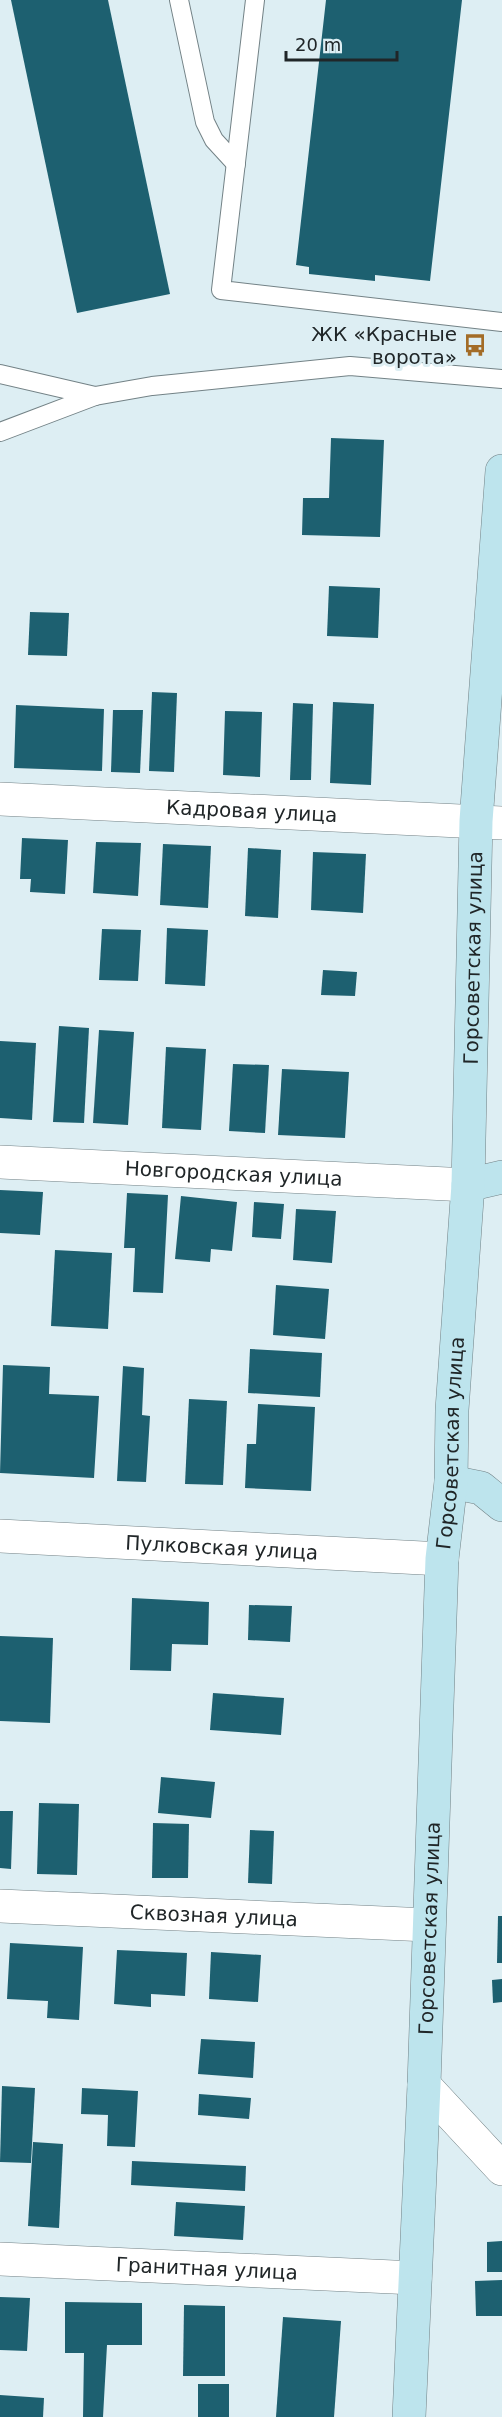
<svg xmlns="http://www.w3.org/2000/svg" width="502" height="2417" viewBox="0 0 502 2417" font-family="'DejaVu Sans',sans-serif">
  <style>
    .building { fill: #1d6070 }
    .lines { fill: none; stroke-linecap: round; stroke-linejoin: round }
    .lane-casing { stroke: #738286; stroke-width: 20 }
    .street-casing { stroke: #738286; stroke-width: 34 }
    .secondary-casing { stroke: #738286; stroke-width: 34 }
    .lane { stroke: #fff; stroke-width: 18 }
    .street { stroke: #fff; stroke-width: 33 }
    .secondary { stroke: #bde4ed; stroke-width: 33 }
    .labels { text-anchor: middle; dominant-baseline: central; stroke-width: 6; stroke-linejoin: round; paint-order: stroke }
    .poi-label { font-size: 20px; fill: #202628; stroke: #ddeef3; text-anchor: end }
    .street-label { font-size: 20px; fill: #202628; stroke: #ddeef3 }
  </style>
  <rect width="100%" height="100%" fill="#ddeef3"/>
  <g class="building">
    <path d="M11 0H108L170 294 77 313Z"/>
    <path d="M326 0H462L430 281 375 275V281L309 274V267L296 265Z"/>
    <path d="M331 438 384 440 380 537 302 535 303 498H329Z"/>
    <path d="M329 586 380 588 378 638 327 636Z"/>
    <path d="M30 612 69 613 67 656 28 655Z"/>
    <path d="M152 692 177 693 174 772 149 771Z"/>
    <path d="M333 702 374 704 371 785 330 783Z"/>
    <path d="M293 703 313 704 311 780H290Z"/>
    <path d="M16 705 104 709 102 771 14 768Z"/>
    <path d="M113 710H143L140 773 111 772Z"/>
    <path d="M225 711 262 712 260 777 223 775Z"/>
    <path d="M22 838 68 840 65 894 30 892 31 879H20Z"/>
    <path d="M96 842 141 843 138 896 93 893Z"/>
    <path d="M163 844 211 846 208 908 160 905Z"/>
    <path d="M248 848 281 850 278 918 245 916Z"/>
    <path d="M313 852 366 854 363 913 311 910Z"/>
    <path d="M167 928 208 930 205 986 165 984Z"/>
    <path d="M102 929 141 930 138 981 99 980Z"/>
    <path d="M323 970 357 972 355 996 321 995Z"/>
    <path d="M59 1026 89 1028 84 1123 53 1122Z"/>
    <path d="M99 1030 134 1032 128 1125 93 1123Z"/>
    <path d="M0 1041 36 1043 32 1120 0 1118Z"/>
    <path d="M166 1047 206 1049 201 1130 162 1128Z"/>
    <path d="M233 1064 269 1065 265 1133 229 1131Z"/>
    <path d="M282 1069 349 1072 345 1138 278 1135Z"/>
    <path d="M0 1190 43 1192 40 1235 0 1233Z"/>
    <path d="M127 1193 168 1195 163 1293 133 1292 135 1248H124Z"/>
    <path d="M181 1196 237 1202 232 1251 211 1249 210 1262 175 1259Z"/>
    <path d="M254 1202 284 1204 281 1239 252 1237Z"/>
    <path d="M296 1209 336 1211 332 1263 293 1260Z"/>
    <path d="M55 1250 112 1253 108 1329 51 1326Z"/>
    <path d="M276 1285 329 1289 325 1339 273 1335Z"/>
    <path d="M250 1349 322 1353 320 1397 248 1393Z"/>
    <path d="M3 1365 50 1367 49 1394 99 1396 94 1478 0 1473Z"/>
    <path d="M123 1366 144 1368 142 1415 150 1416 146 1482 117 1481Z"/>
    <path d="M189 1399 227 1401 223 1485 185 1484Z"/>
    <path d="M258 1404 315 1407 311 1491 245 1488 247 1444H256Z"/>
    <path d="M132 1598 209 1602 208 1645 172 1644 171 1671 130 1670Z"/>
    <path d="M249 1605 292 1606 290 1642 248 1640Z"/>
    <path d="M0 1636 53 1638 50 1723 0 1721Z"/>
    <path d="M213 1693 284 1698 281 1735 210 1730Z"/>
    <path d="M161 1777 215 1782 211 1818 158 1813Z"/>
    <path d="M39 1803 79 1804 77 1875 37 1874Z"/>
    <path d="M0 1811H13L11 1869 0 1868Z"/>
    <path d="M153 1823 189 1824 188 1878H152Z"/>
    <path d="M250 1830 274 1831 272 1884 248 1883Z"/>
    <path d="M498 1916H502V1963H497Z"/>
    <path d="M10 1943 83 1947 79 2020 47 2018 48 2001 7 1999Z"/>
    <path d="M117 1950 187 1953 185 1996 151 1994V2007L114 2004Z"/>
    <path d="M211 1952 261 1955 258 2002 209 1999Z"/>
    <path d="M502 1979V2002L493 2003 492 1980Z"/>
    <path d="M201 2039 255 2042 253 2078 198 2074Z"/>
    <path d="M2 2086 35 2088 31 2163 0 2162Z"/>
    <path d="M82 2088 138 2091 135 2147 107 2146 108 2115 81 2114Z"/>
    <path d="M199 2094 251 2098 249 2119 198 2115Z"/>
    <path d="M33 2142 63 2144 59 2228 28 2226Z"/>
    <path d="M132 2161 246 2166 245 2191 131 2185Z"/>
    <path d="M176 2202 245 2206 243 2240 174 2236Z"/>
    <path d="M502 2241V2272H487V2242Z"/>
    <path d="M502 2280V2316H476L475 2281Z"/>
    <path d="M0 2297 30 2298 27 2351 0 2350Z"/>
    <path d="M65 2302 142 2303V2345H107L103 2417H83L84 2353H65Z"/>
    <path d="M184 2305 225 2306V2376H183Z"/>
    <path d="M283 2317 341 2321 334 2417H276Z"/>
    <rect x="198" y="2384" width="31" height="33"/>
    <path d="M0 2395 44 2398 43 2417H0Z"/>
  </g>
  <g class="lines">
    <g class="lane-casing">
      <g id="lane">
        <path d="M179 0 205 122 214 140 236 164"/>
        <path d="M255 0 221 290 502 322"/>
        <path d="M0 374 95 396"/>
        <path d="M0 432 95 396 152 386 350 366 502 379"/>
      </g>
    </g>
    <g class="street-casing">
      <g id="street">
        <path id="s1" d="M0 799 502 823"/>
        <path id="s2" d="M0 1162 468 1185"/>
        <path id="s3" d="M0 1536 442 1559"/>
        <path id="s4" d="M0 1906 428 1925"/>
        <path d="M424 2085 502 2169"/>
        <path id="s5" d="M0 2259 415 2278"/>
      </g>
    </g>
    <g class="secondary-casing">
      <g id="secondary">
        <path d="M468 1185 502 1177"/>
        <path d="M451 1482 481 1488 502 1505"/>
        <path id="s6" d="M409 2417 424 2085 442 1559 451 1482 452 1410 468 1185 476 821 502 471"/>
      </g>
    </g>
    <use href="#lane" class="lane"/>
    <use href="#street" class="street"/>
    <use href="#secondary" class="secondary"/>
  </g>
  <defs>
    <g id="bus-bare" transform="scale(1.8)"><path d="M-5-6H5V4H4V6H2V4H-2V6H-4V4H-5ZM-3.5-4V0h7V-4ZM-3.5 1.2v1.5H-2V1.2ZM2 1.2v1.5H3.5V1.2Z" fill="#a36c27" stroke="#ddeef3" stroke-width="2.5" paint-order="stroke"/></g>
  </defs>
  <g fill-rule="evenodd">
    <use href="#bus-bare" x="475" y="345"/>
  </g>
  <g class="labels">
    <g class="poi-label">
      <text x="457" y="334">ЖК «Красные<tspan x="457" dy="23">ворота»</tspan></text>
    </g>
    <g class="street-label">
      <text stroke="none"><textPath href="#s1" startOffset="252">Кадровая улица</textPath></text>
      <text stroke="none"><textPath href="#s6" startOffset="1461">Горсоветская улица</textPath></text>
      <text stroke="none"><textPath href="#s2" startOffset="234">Новгородская улица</textPath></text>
      <text stroke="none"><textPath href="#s6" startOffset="975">Горсоветская улица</textPath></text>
      <text stroke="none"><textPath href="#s3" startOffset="222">Пулковская улица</textPath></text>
      <text stroke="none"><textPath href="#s4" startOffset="214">Сквозная улица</textPath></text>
      <text stroke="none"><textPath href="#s6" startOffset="489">Горсоветская улица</textPath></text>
      <text stroke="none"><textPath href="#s5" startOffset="207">Гранитная улица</textPath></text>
    </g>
  </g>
  <path d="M286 51v9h111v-9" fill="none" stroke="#202628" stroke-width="3"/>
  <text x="295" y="51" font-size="18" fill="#202628" stroke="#ddeef3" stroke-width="4.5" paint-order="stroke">20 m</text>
</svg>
